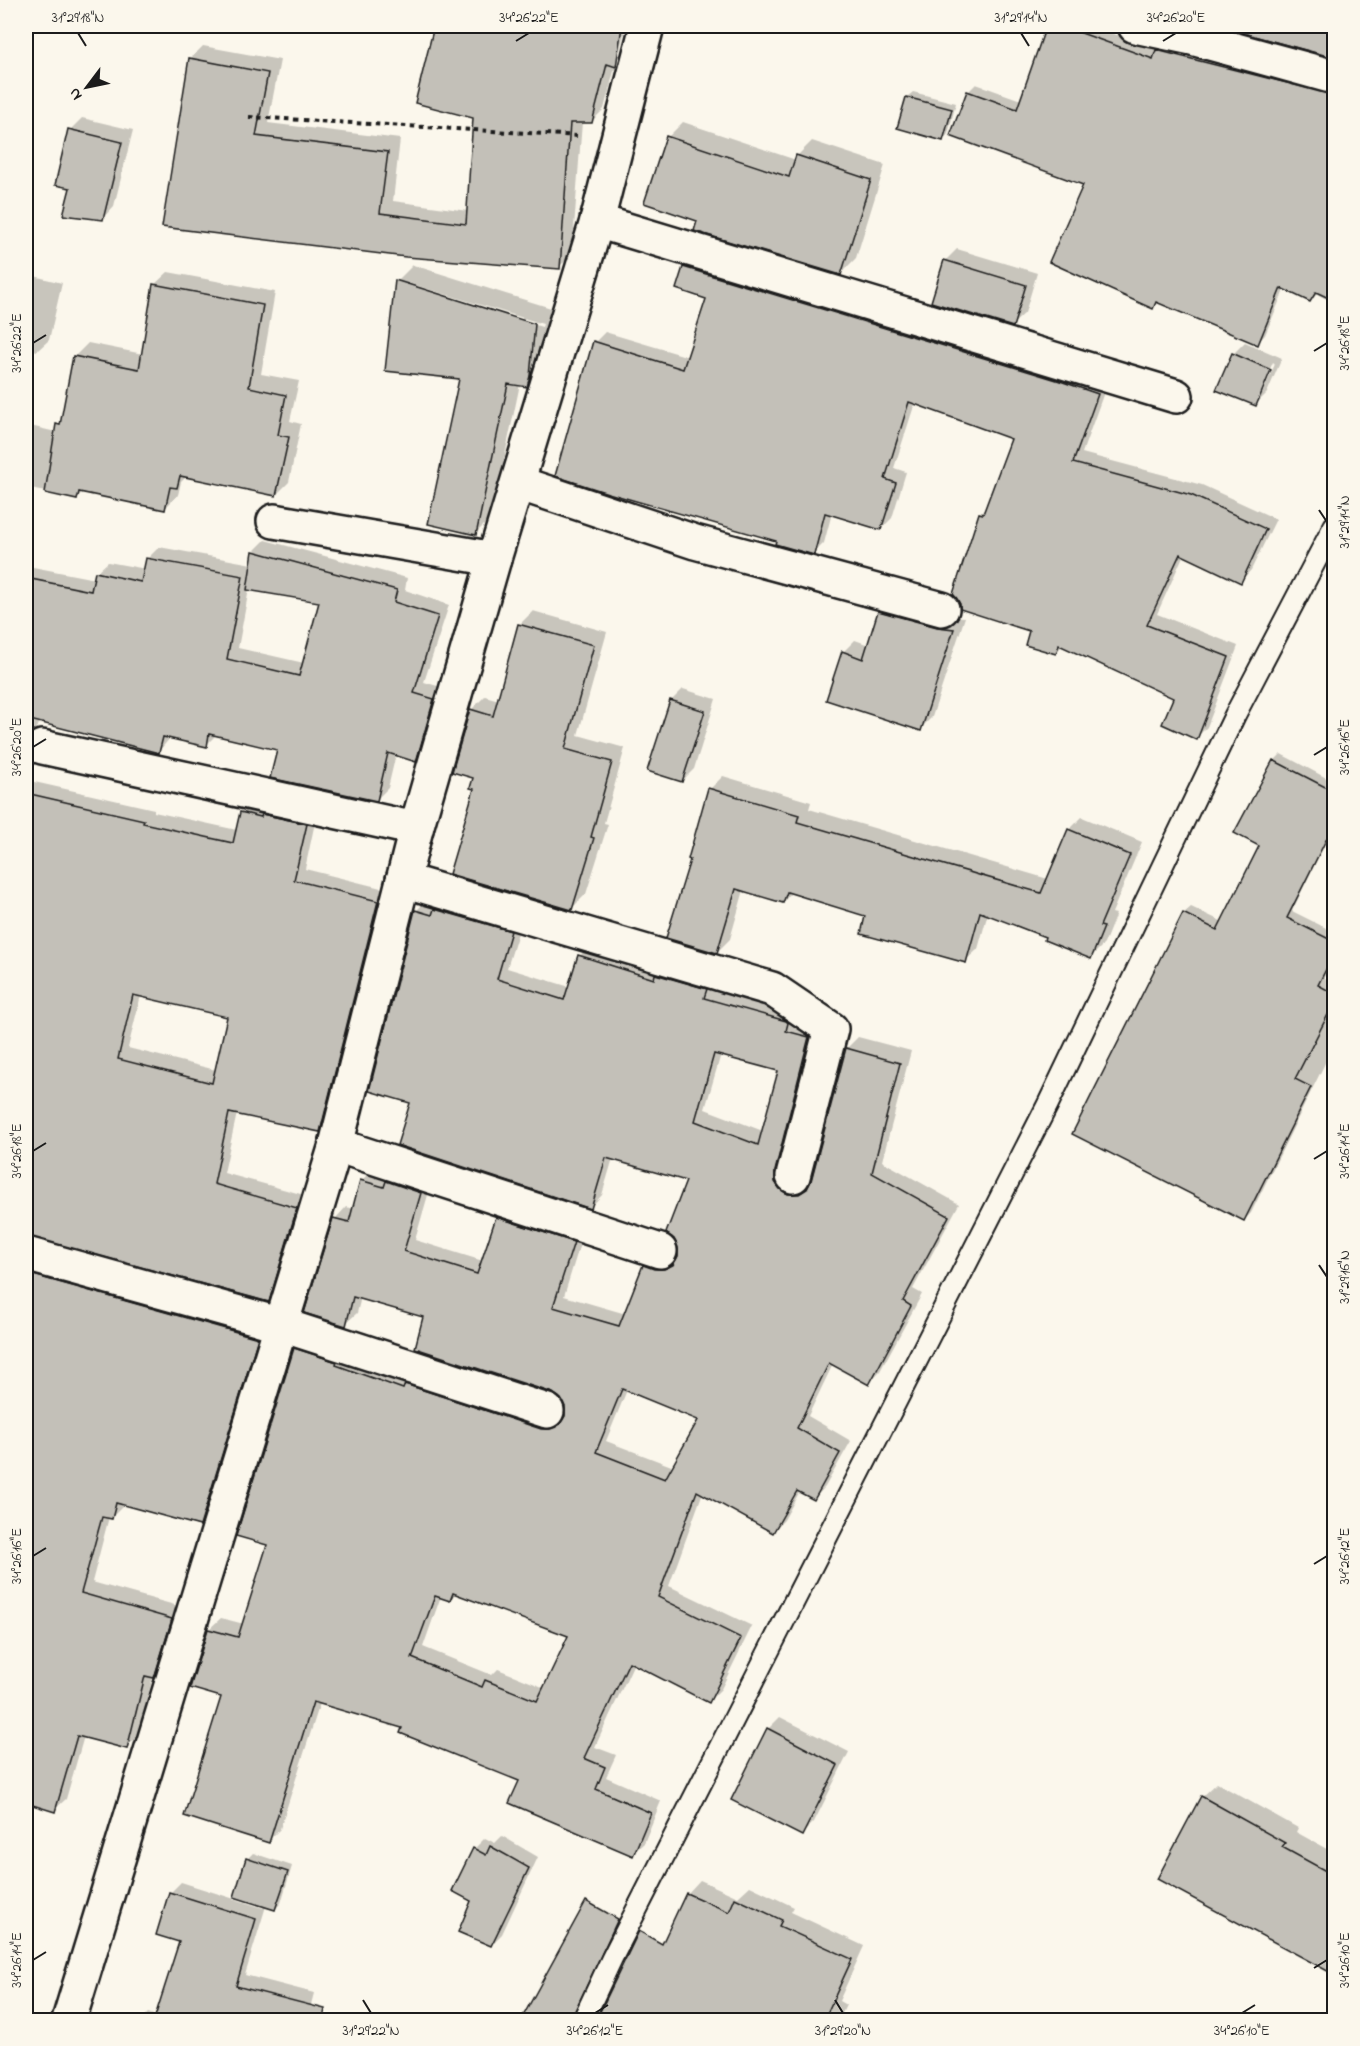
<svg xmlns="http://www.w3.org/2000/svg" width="1360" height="2046" viewBox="0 0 1360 2046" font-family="'Indie Flower',sans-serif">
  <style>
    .shadow { fill: #0003; fill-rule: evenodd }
    .building { fill: #c3c0b8; stroke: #1c1c1c; stroke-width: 1.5; fill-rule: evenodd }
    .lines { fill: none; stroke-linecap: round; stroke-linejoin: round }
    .lane-casing { stroke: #1c1c1c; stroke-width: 24 }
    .street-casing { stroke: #1c1c1c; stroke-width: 38 }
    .path { stroke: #1c1c1c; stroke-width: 4; stroke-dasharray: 4.5 4.5; stroke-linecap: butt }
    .lane { stroke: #fbf7ec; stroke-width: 20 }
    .street { stroke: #fbf7ec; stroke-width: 33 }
    .ticks { fill: none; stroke: #1c1c1c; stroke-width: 2 }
    .neatline { fill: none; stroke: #1c1c1c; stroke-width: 2 }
    .ticks-label { font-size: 15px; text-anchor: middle; fill: #1c1c1c }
  </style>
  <rect width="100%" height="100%" fill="#fbf7ec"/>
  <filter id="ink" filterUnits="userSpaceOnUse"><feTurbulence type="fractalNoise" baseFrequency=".0167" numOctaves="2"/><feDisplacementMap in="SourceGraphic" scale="12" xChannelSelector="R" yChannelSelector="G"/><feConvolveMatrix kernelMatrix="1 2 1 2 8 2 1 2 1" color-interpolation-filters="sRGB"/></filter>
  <g filter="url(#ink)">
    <g class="shadow">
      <path d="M436 26H626L604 109 591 122H582L572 254 559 267 164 226 190 59 203 46 280 60 268 123 400 139 393 201 468 211 475 117 417 102Z"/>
      <path d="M1048 26H1091L1123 37 1334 87V303L1317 294 1310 301 1285 288 1265 335 1257 343 1159 302 1153 307 1085 185 968 92 976 84 1021 100Z"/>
      <path d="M1223 26H1334V56Z"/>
      <path d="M913 92 956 103 948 134 943 140 907 97Z"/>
      <path d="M82 118 133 130 114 206 102 219 71 187 70 130Z"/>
      <path d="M683 122 796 160 797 156 812 141 885 165 856 258 841 273 699 220 668 137Z"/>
      <path d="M957 249 1037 273 1025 313 1012 325 945 261Z"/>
      <path d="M695 257 1107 384 1082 453 1202 485 1276 519 1251 570 1241 581 1184 554 1157 614 1238 646 1207 727 1196 738 1175 698 1063 645 1056 652 1031 630 980 514 988 506 1012 438 915 403 894 468 906 472 892 518 881 529 832 513 824 543 814 553 778 540 595 342 605 332 689 357 708 298 678 288 685 267Z"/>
      <path d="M413 265 551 308 546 359 543 369 526 385 520 384 492 517 476 533 460 378 397 281ZM408 283 543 324 542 327 408 286Z"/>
      <path d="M168 272 275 292 261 374 299 381 290 421 301 424 289 482 276 495 187 476 181 482 178 495 165 508 83 491 77 498 26 487V425L56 432 58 425 63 420 75 356 88 343 143 354 154 285Z"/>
      <path d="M26 274 62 283 49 340 37 351 26 348Z"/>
      <path d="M1245 342 1282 358 1267 393 1255 405 1233 354ZM1273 362 1275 364 1263 392H1260Z"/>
      <path d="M265 540 407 578 405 590 449 605 424 682 444 688 427 748 416 760 396 754 388 788 376 800 279 748 217 734 206 745 171 737 159 751 41 721 35 730V740L38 745 30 781 154 809V812L237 830 241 813 252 802 317 813 305 869 389 890 331 1119 319 1131 237 1113 224 1173 308 1196 280 1289 268 1300 31 1234H26V574L33 567 95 579 96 573 108 562 146 569 148 558 159 547 252 564 254 551ZM249 589 321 600 304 663 238 648ZM141 995 229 1016 216 1070 128 1048Z"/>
      <path d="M892 600 950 616 965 617 932 717 920 729 843 652 855 640 869 645 880 612Z"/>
      <path d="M533 611 607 632 578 735 625 748 604 823 608 824 586 894 572 908 476 788 475 777 471 710 485 696 499 700 519 625Z"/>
      <path d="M683 689 716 699 694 769 682 781 671 701Z"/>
      <path d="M1281 754 1334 782V825L1292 911 1334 932V957L1324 978 1334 984V1045L1251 1213 1244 1220 1074 1133 1184 913 1191 907 1223 922 1261 845 1274 761Z"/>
      <path d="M723 776 811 802 809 809 1048 879 1069 830 1082 817 1142 842 1112 913 1116 914 1104 944 1091 957 1047 936 988 913 978 949 965 961 867 915 792 892 783 902 744 890 730 939 717 952 691 859 710 789Z"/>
      <path d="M428 899 522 920 507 968 570 987 580 956 591 944 798 1010 820 1026 800 1183H812L847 1048 858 1037 911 1051 882 1161 959 1204 913 1289 922 1294 880 1371 869 1383 833 1364 808 1416 851 1441 825 1487 814 1499 800 1491 784 1520 772 1532 703 1492 669 1586 752 1626 721 1689 709 1701 634 1663 595 1747 616 1755 606 1777 661 1801 644 1843 632 1854 521 1780 404 1727 320 1703 280 1829 268 1841 223 1696 192 1687 209 1629 221 1618 244 1624 269 1544 295 1349 306 1338 553 1418 566 1417 567 1406 562 1398 425 1316 361 1297 357 1313 345 1324 335 1219 346 1207 354 1209 361 1181 373 1169 432 1181 415 1240 483 1261 497 1218 509 1206 584 1231 564 1296 626 1314 645 1266 656 1255 666 1258 679 1257 688 1180 613 1158 602 1195 591 1207 411 1102 416 911ZM721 1054 780 1070 763 1131 705 1109ZM627 1390 700 1419 674 1467 606 1441ZM456 1593 570 1635 545 1688 498 1669 492 1675 423 1647 441 1596 450 1600Z"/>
      <path d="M26 1257 268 1326 211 1513 200 1525 123 1503V1506L111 1518 109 1517 92 1582 182 1607 165 1665 153 1676 138 1736 126 1747 84 1736 66 1799 54 1810 26 1801Z"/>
      <path d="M780 1717 849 1752 814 1822 802 1834 768 1729Z"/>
      <path d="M1217 1783 1298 1828 1296 1832 1334 1853V1976L1319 1967 1320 1965 1202 1797Z"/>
      <path d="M502 1836 538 1857 502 1934 491 1945 473 1900 474 1849 485 1838 495 1843Z"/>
      <path d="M253 1853 292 1866 281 1903 275 1909 266 1906 245 1975 314 1993 307 2020H141L148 2013 157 2016 181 1941 158 1934 171 1892 181 1882 263 1908 264 1905 247 1859Z"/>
      <path d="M700 1880 738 1897 750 1886 794 1907 791 1912 864 1946 839 2001 846 2005 839 2020H629L662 1944 666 1939 687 1894Z"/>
    </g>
    <g class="building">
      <path d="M434 26H622L616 67 607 64 592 123H570L560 269 406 257 162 227 189 58 268 73 256 136 388 152 380 213 466 224 473 118 415 103Z"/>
      <path d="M1046 26H1062L1153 59 1156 50 1335 95V301L1316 292 1310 302 1281 288 1258 345 1156 302 1153 309 1049 262 1083 185 950 136 967 91 1017 109Z"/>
      <path d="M1217 26H1315L1335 30V58Z"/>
      <path d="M906 97 952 109 943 141 897 128Z"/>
      <path d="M68 129 122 142 103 220 63 215 70 188 55 185Z"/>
      <path d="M666 136 789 177 796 155 871 180 841 275 694 231 697 221 644 203Z"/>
      <path d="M944 260 1026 285 1013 327 931 302Z"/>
      <path d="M683 267 1060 381 1098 394 1073 463 1191 495 1266 529 1241 583 1180 554 1147 625 1229 657 1197 740 1162 724 1173 698 1059 645 1056 654 1025 645 1029 631 960 609V604L953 594 979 513 983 514 1011 439 909 402 885 479 896 483 881 530 825 513 814 555 775 544 776 541 608 493 555 476 593 341 683 369 706 299 676 289Z"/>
      <path d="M395 280 535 324 530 376 527 387 508 384 476 535 428 524 459 379 385 371Z"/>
      <path d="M153 284 263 305 249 387 286 395 278 435 289 437 276 496 180 476 177 488 170 487 165 510 79 492 77 500 45 493 56 424 60 425 73 356 139 369Z"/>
      <path d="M1232 353 1271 370 1256 406 1216 390Z"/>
      <path d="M253 551 397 590 394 602 438 616 414 693 434 699 416 762 388 753 377 801 270 778 277 750 209 734 207 747 163 737 159 753 26 719V578L91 591 95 572 141 582 146 558 243 576 227 659 299 676 319 602 247 590Z"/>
      <path d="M878 611 937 627 954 629 921 731 826 700 842 651 863 659Z"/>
      <path d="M518 624 594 645 565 749 612 762 591 837 594 838 572 910 449 874 474 789 470 788 473 778 452 772 470 709 493 716Z"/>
      <path d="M670 700 705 711 682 782 647 771Z"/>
      <path d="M1273 760 1335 792V822L1287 918 1335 942V952L1318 985 1335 994V1001L1295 1079 1311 1087 1244 1221 1072 1134 1183 913 1217 930 1259 846 1234 833Z"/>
      <path d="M708 788 799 815 797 822 1041 893 1068 829 1130 855 1100 926 1104 927 1091 959 1044 940 1045 937 980 912 966 963 861 934 865 916 787 892 783 903 736 889 717 953 666 938 690 860 688 859Z"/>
      <path d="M26 793 144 820 143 823 233 843 240 812 261 817 262 814 307 824 294 880 378 901 320 1132 229 1113 214 1184 297 1208 269 1302 26 1236ZM133 995 227 1017 212 1083 118 1059Z"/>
      <path d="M434 909 511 931 497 979 564 1000 578 955 654 979 655 974 707 989 704 998 786 1021 788 1023 786 1031 809 1037 775 1171V1182L780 1189 788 1194H799L807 1189 811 1181 846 1048 900 1063 872 1173 949 1216 903 1301 911 1306 869 1385 829 1363 797 1428 840 1453 814 1500 797 1491 773 1533 697 1491 658 1597 741 1638 709 1703 629 1662 584 1758 605 1767 596 1789 651 1813 633 1856 509 1803 519 1781 400 1733 402 1728 313 1702 269 1843 184 1816 221 1697 190 1688 208 1629 238 1637 267 1545 236 1536 294 1348 337 1362 336 1365 403 1389 405 1384 541 1429H550L559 1425 565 1416V1407L561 1399 553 1393 415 1348 423 1317 353 1297 346 1326 304 1313 333 1218 349 1222 360 1180 384 1187 386 1181 421 1193 404 1251 477 1274 496 1217 574 1242 553 1307 619 1326 643 1265 654 1269H664L673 1265 678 1256V1248L674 1239 666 1233 686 1181 606 1158 591 1209 397 1145 410 1103 369 1091 415 910 432 915ZM714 1054 778 1071 758 1145 695 1121ZM622 1389 698 1420 665 1479 596 1452ZM453 1593 568 1636 537 1701 485 1680 482 1687 412 1658 435 1596 450 1601Z"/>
      <path d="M26 1273 258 1338 200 1526 116 1503 112 1519 102 1517 81 1593 172 1619 154 1678 145 1676 127 1749 77 1736 55 1812 26 1803Z"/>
      <path d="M767 1728 838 1765 802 1836 731 1800Z"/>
      <path d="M1201 1796 1285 1843 1282 1847 1335 1876V1975L1157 1879Z"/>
      <path d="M490 1846 529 1868 491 1946 458 1932 471 1901 452 1891 473 1848 486 1855Z"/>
      <path d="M246 1858 288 1872 275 1910 234 1897Z"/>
      <path d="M169 1892 256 1919 236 1986 325 2009 323 2020H154L179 1942 156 1935Z"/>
      <path d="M686 1893 729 1912 735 1898 782 1920 779 1926 852 1959 824 2020H596L639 1931 662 1944Z"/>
      <path d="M586 1901 618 1919 571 2020H521Z"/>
    </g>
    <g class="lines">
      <g class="lane-casing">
        <path id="lane" d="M583 2020 612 1958 1048 1104 1235 715 1334 526"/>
      </g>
      <g class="street-casing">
        <g id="street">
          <path d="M1135 26 1192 38 1334 77"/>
          <path d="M597 221 1176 396"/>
          <path d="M518 483 695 542 942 609"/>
          <path d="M274 521 494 559"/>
          <path d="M42 747 416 829"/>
          <path d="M403 880 772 989 831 1029 793 1176"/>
          <path d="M336 1145 660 1251"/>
          <path d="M26 1254 282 1325 547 1411"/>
          <path d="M69 2020 336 1145 416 829 494 559 597 221 647 26"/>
        </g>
      </g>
      <path class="path" d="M249 117 579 136"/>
      <use href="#lane" class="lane"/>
      <use href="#street" class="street"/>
    </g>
  </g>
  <path class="ticks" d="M78 33 86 46M1021 33 1029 46M516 41 529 33M1163 41 1176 33M33 343 46 335M1314 351 1327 343M1319 510 1327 522M33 747 46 739M1314 755 1327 747M33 1151 46 1143M1314 1159 1327 1151M1319 1265 1327 1277M33 1556 46 1548M1314 1564 1327 1556M33 1960 46 1952M1314 1968 1327 1960M363 2000 371 2013M835 2000 843 2013M595 2013 608 2005M1242 2013 1255 2005"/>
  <rect width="1360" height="2046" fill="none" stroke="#fbf7ec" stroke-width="66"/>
  <g transform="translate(87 87) rotate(238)" stroke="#fbf7ec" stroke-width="4.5" paint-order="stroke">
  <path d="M0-4.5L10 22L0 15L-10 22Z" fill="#1c1c1c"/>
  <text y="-9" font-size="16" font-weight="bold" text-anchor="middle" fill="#1c1c1c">N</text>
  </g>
  <rect x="33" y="33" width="1294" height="1980" class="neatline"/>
  <g class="ticks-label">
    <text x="78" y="22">31°29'18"N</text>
    <text x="529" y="22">34°26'22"E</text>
    <text x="1021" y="22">31°29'14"N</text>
    <text x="1176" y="22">34°26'20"E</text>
    <text transform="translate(1344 343) rotate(-90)" y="5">34°26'18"E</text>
    <text transform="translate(16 343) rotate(-90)" y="5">34°26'22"E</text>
    <text transform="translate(1344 522) rotate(-90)" y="5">31°29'14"N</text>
    <text transform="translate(1344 747) rotate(-90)" y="5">34°26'16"E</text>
    <text transform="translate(16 747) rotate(-90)" y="5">34°26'20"E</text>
    <text transform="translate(1344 1151) rotate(-90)" y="5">34°26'14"E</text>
    <text transform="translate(16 1151) rotate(-90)" y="5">34°26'18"E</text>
    <text transform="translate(1344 1277) rotate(-90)" y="5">31°29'16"N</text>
    <text transform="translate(1344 1556) rotate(-90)" y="5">34°26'12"E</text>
    <text transform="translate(16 1556) rotate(-90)" y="5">34°26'16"E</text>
    <text transform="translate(1344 1960) rotate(-90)" y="5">34°26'10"E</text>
    <text transform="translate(16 1960) rotate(-90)" y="5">34°26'14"E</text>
    <text x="371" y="2035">31°29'22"N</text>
    <text x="595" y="2035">34°26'12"E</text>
    <text x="843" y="2035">31°29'20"N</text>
    <text x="1242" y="2035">34°26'10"E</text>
  </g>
</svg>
